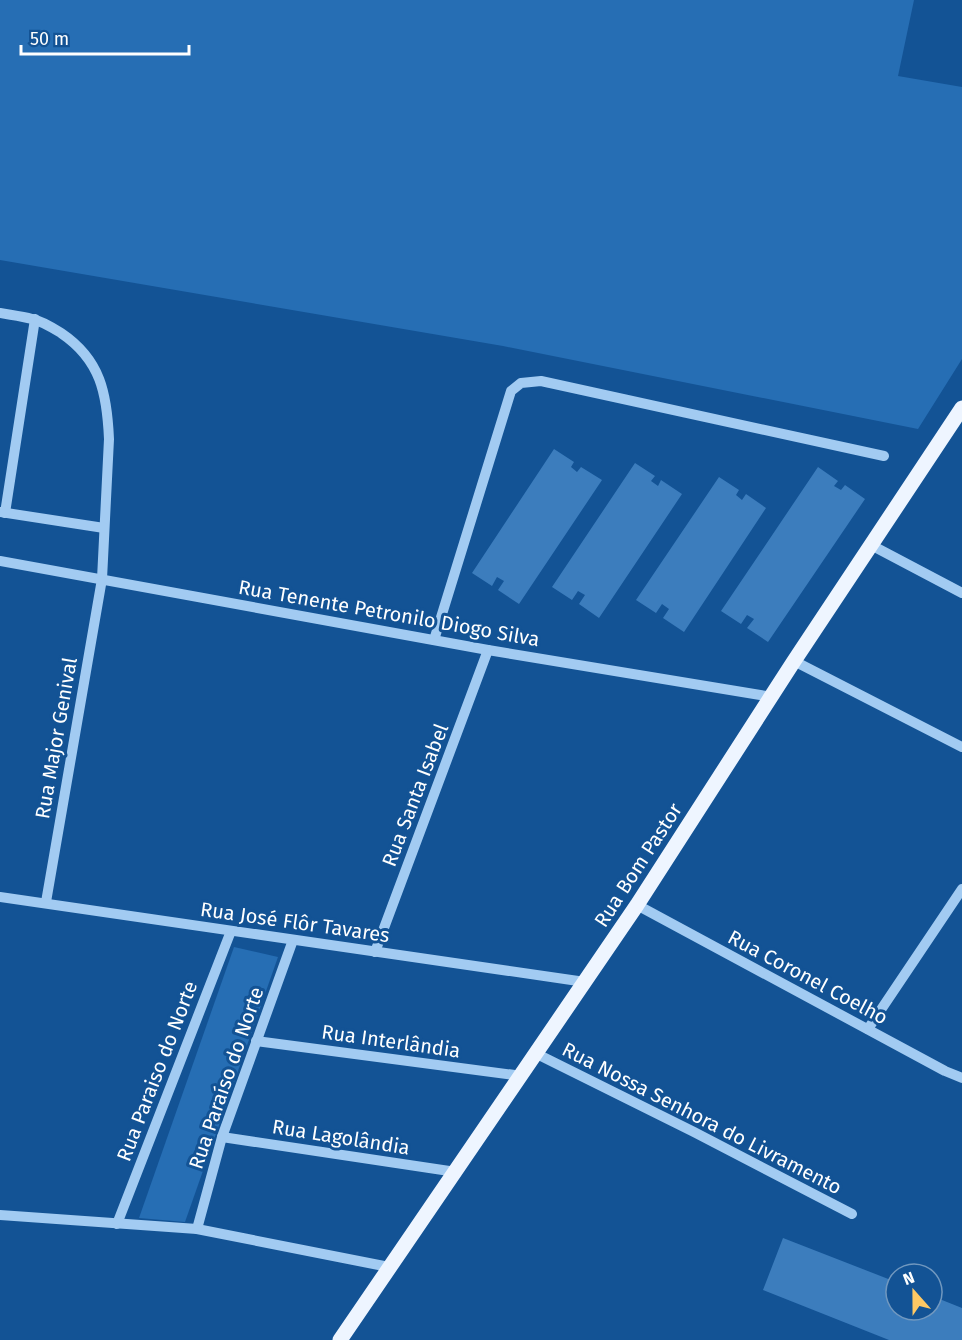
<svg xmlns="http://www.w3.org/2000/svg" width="962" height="1340" viewBox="0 0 962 1340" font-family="'Fira Sans',sans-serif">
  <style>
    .green { fill: #266eb4 }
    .building { fill: #3c7dbd }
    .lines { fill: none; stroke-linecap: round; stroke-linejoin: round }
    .minor { stroke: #a2cbf2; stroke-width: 10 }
    .major { stroke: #eef5ff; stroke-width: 15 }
    .labels { text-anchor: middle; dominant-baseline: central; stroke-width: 6; stroke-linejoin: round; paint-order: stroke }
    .street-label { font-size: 20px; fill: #fff; stroke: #135395 }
  </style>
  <rect width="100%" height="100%" fill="#135395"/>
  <g class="green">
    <path d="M0 0H914L898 76 962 87V359L918 429 503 346 0 260Z"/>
    <path d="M234 947 278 957 185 1222 139 1218Z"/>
  </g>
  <g class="building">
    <path d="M554 449 574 462 571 467 577 472 581 467 602 480 519 604 498 590 504 581 497 577 492 586 472 573Z"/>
    <path d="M635 463 655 476 651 481 658 486 661 480 682 494 599 618 579 604 585 595 578 591 572 600 552 587Z"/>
    <path d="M818 467 838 481 834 486 841 490 845 485 865 499 768 642 747 628 754 619 747 615 741 624 721 611Z"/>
    <path d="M719 477 739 490 736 495 742 500 746 494 766 508 684 632 663 618 669 609 662 604 656 613 636 600Z"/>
    <path d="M783 1238 896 1282V1310H932V1296L962 1308V1340H889L763 1290Z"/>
  </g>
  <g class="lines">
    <g class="minor">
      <path d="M0 313C11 315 22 316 32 319 42 321 53 328 61 333 101 360 107 394 109 439L102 579 46 902"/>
      <path d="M0 512 104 528"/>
      <path d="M5 513 35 319"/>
      <path d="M871 545 962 593"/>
      <path d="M0 561 488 650 772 697"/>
      <path d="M434 640 511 391 521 383 541 381 884 456"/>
      <path d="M794 661 962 747"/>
      <path d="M0 897 585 982"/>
      <path d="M637 905 945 1071 962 1078"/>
      <path d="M375 952 488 650"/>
      <path d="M868 1029 962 889"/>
      <path d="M256 1041 522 1076"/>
      <path d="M537 1054 694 1132 852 1214"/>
      <path d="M222 1137 456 1172"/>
      <path d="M0 1215 197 1229 389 1267"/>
      <path d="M117 1224 231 931"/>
      <path d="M197 1229 222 1137 293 940"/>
    </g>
    <path class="major" d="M340 1340 637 905 794 661 962 408"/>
  </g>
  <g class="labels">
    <g class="street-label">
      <text transform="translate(389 613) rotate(10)">Rua Tenente Petronilo Diogo Silva</text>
      <text transform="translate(56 738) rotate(-80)">Rua Major Genival</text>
      <text transform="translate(415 795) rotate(-69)">Rua Santa Isabel</text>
      <text transform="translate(638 865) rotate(-57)">Rua Bom Pastor</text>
      <text transform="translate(295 922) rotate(8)">Rua José Flôr Tavares</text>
      <text transform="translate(808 977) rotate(28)">Rua Coronel Coelho</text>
      <text transform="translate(391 1041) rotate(8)">Rua Interlândia</text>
      <text transform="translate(157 1071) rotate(-69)">Rua Paraiso do Norte</text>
      <text transform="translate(226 1078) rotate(-71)">Rua Paraíso do Norte</text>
      <text transform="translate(702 1118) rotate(27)">Rua Nossa Senhora do Livramento</text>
      <text transform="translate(341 1137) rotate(9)">Rua Lagolândia</text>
    </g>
  </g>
  <g transform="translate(914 1292) rotate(339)"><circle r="28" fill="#135395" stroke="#7198bf" stroke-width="1.5"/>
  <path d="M0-4.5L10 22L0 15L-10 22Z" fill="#ffc964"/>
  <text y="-9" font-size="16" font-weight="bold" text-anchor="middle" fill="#ffffff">N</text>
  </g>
  <path d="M21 45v9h168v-9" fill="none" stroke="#ffffff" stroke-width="3"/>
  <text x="30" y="45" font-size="18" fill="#ffffff" stroke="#135395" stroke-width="4.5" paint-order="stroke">50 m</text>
</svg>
